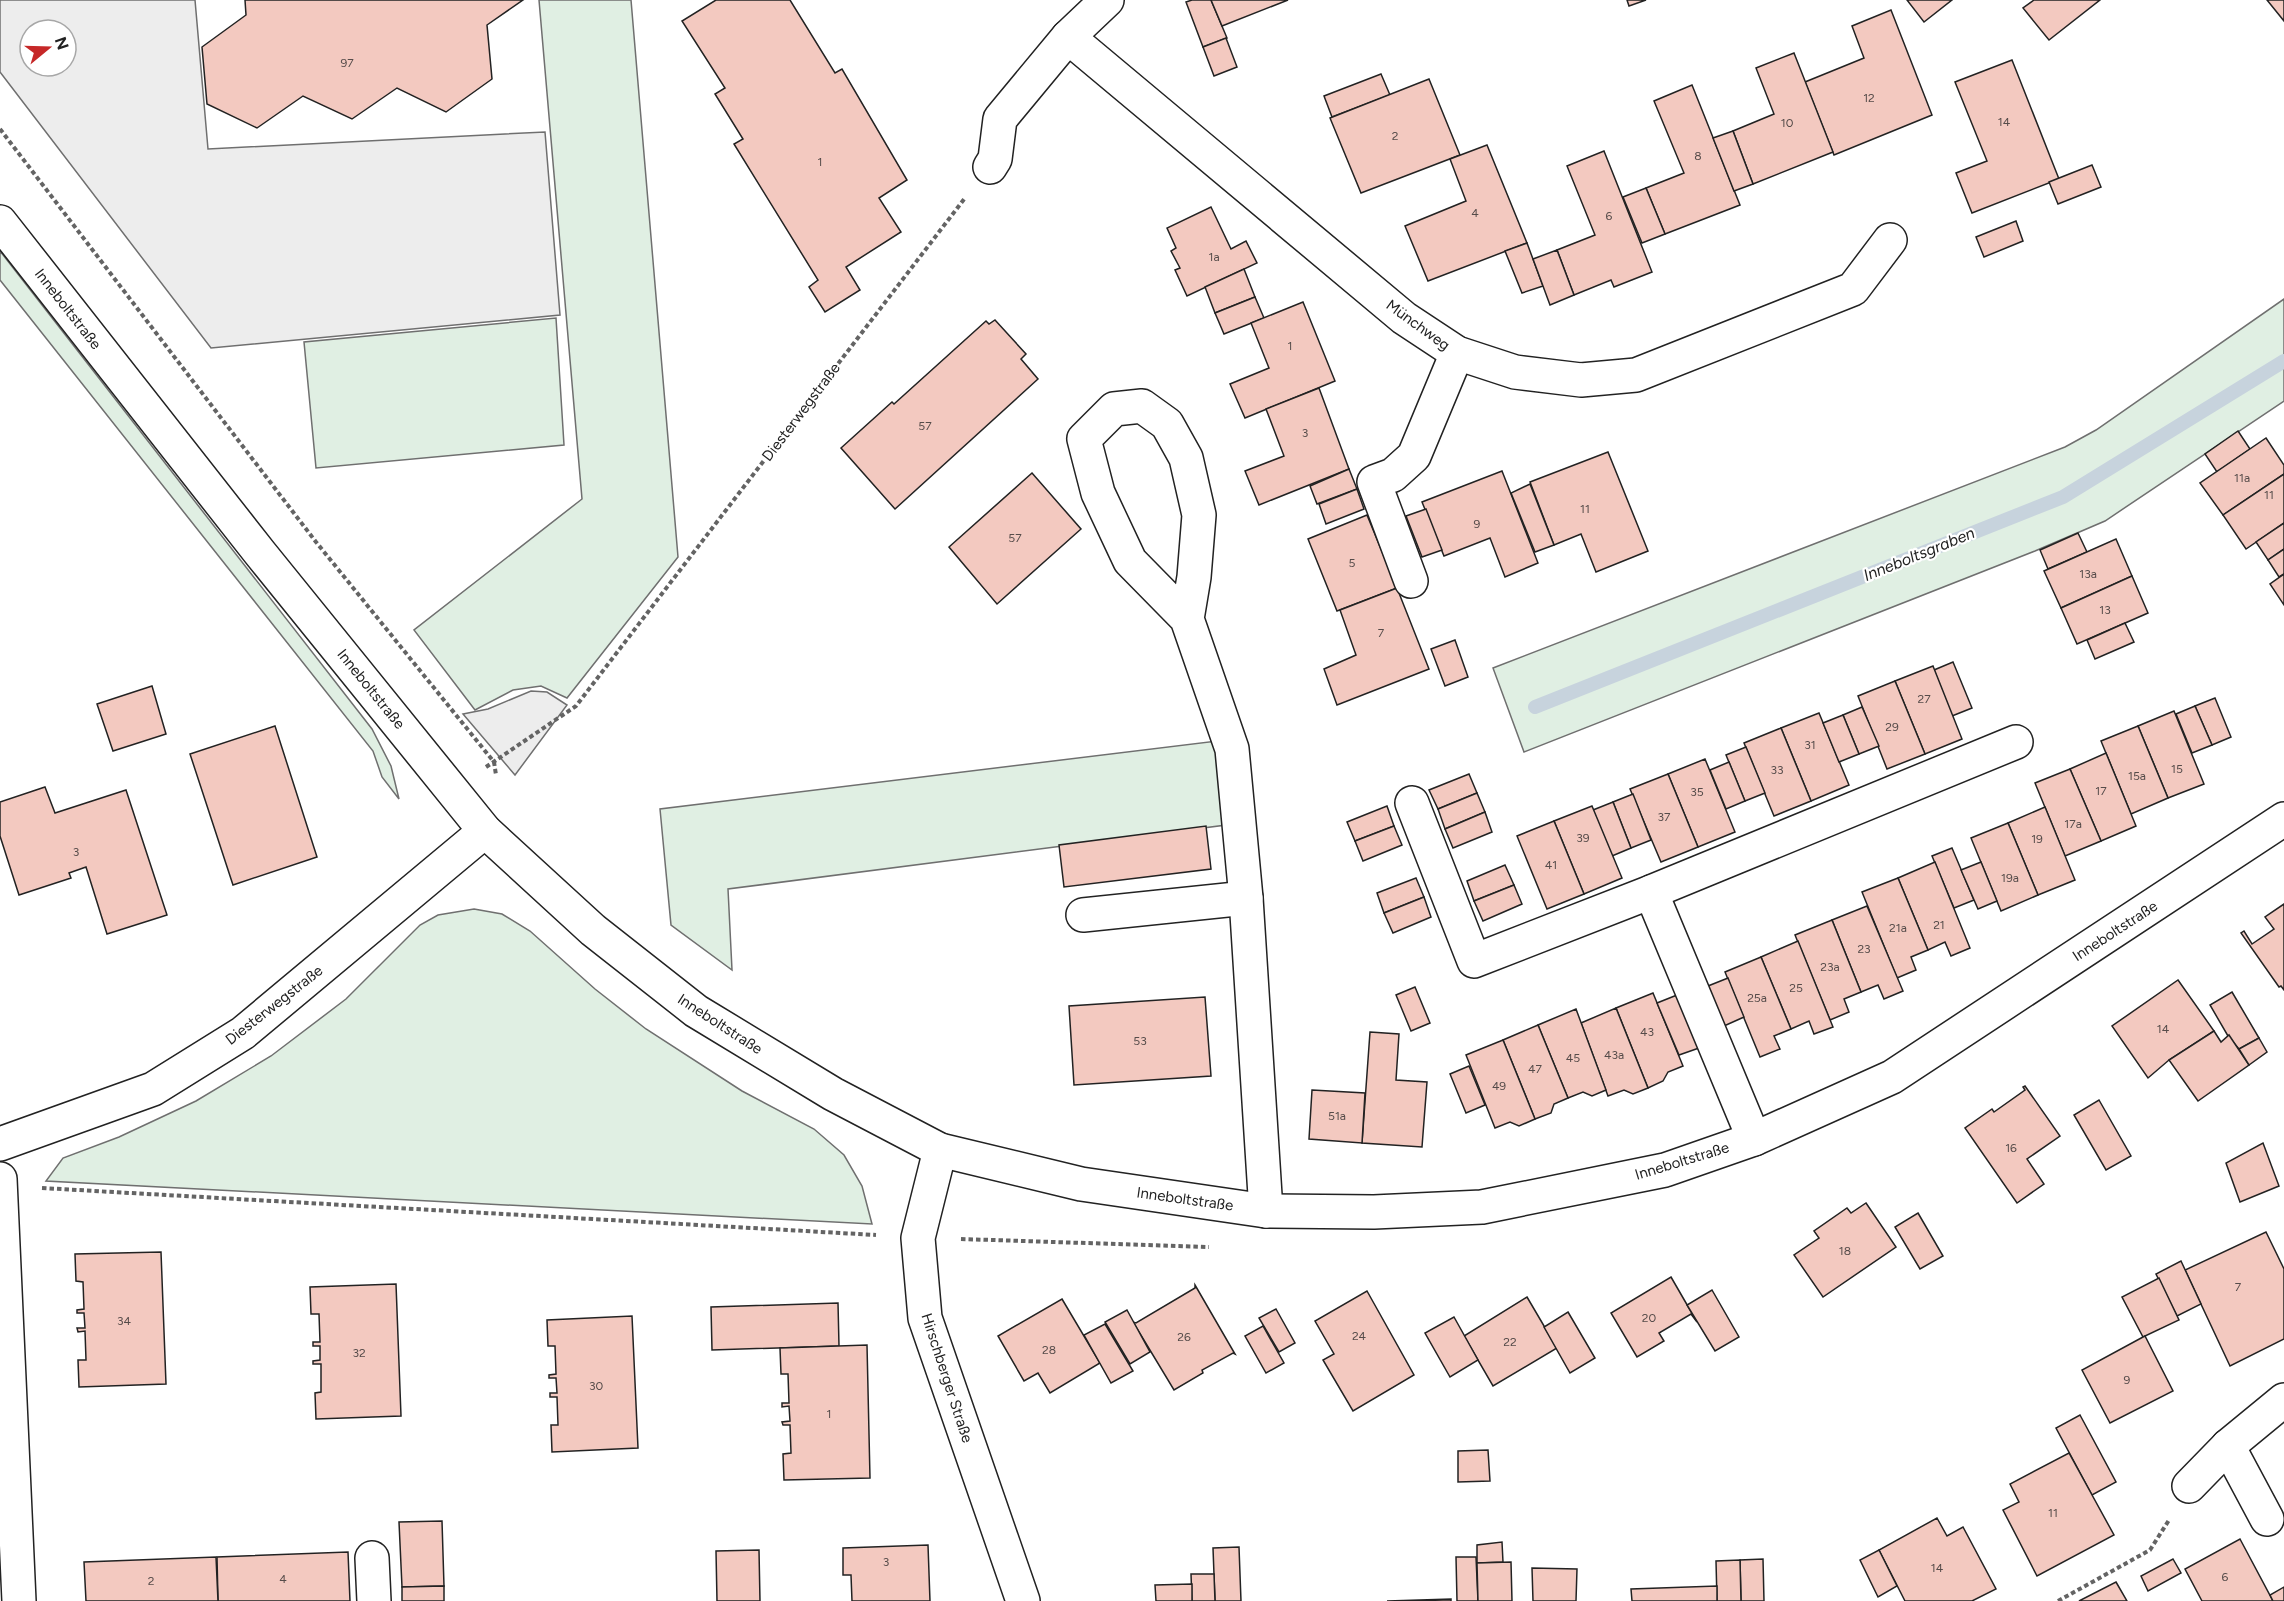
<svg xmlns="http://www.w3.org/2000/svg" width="2284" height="1601" viewBox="0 0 2284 1601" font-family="Figtree,sans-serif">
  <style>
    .green { fill: #e0efe3; stroke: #6f6f6f; stroke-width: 1.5 }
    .parking { fill: #ededed; stroke: #6f6f6f; stroke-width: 1.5; fill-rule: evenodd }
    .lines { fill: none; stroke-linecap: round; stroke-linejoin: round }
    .stream { stroke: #c7d3dd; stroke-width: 14 }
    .building { fill: #f3c9c0; stroke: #222; stroke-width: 1.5 }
    .minor-casing { stroke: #222; stroke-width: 36 }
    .path { stroke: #646464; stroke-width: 4; stroke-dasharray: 4.5 3; stroke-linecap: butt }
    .minor { stroke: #fff; stroke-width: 33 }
    .labels { text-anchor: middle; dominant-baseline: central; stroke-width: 4.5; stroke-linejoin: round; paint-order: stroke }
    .number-label { font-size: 12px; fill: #564c4a }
    .street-label { font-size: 15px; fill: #222; stroke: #fff }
    .water-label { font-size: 16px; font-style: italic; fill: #222; stroke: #fff }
  </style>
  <rect width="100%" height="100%" fill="#fff"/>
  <g class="green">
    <path d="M539 0H631L678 557 567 698 541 686 513 690 475 710 414 630 582 499Z"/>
    <path d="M0 251 372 729 391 766 399 799 382 777 373 751 0 280Z"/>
    <path d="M2284 299V401L2105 521 2035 551 1524 752 1493 668 2065 447 2096 430Z"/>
    <path d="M556 318 564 445 316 468 304 342Z"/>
    <path d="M1217 741 1226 825 728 889 732 970 671 925 660 809Z"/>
    <path d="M474 909 502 914 530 931 595 989 646 1029 742 1091 814 1129 844 1155 862 1186 872 1224 46 1181 63 1158 119 1137 196 1101 271 1056 346 999 420 925 438 915Z"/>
  </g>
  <g class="parking">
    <path d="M0 0H195L208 149 545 132 560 315 211 348 0 72ZM30 30H66V66H30Z"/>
    <path d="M531 691 547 692 567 705 515 775 463 714 488 709Z"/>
  </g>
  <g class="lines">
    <path class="stream" d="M1535 707 2063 497 2284 361"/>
  </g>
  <g class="building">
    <path d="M245 0H523L487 25 492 79 446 112 397 88 352 119 303 96 257 128 207 104 202 47 246 15Z"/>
    <path d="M716 0H790L835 73 842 69 907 180 879 198 901 232 846 267 860 290 825 312 809 287 818 280 734 144 743 139 715 94 725 88 682 21Z"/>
    <path d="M1192 0H1211L1227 38 1203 47 1186 2Z"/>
    <path d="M1211 0H1288L1222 26Z"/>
    <path d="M1627 0H1646L1629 6Z"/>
    <path d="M1907 0H1952L1924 22Z"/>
    <path d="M2034 0H2100L2049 40 2023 8Z"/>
    <path d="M2267 0H2284V21Z"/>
    <path d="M1891 10 1932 115 1834 155 1805 82 1864 58 1852 26Z"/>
    <path d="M1226 38 1237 67 1214 76 1203 47Z"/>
    <path d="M1794 53 1833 152 1753 184 1733 131 1774 114 1756 68Z"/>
    <path d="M2012 60 2059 179 1972 213 1956 173 1987 161 1955 82Z"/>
    <path d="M1381 74 1390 95 1332 117 1324 96Z"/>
    <path d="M1429 79 1460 155 1361 193 1330 118Z"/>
    <path d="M1692 85 1740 205 1665 234 1646 188 1684 173 1654 101Z"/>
    <path d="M1733 131 1753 184 1734 191 1713 138Z"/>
    <path d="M1487 145 1527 243 1428 281 1405 226 1466 201 1450 159Z"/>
    <path d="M1604 151 1652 272 1614 287 1611 280 1574 295 1557 250 1595 235 1567 166Z"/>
    <path d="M2092 165 2101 187 2058 204 2049 182Z"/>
    <path d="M1646 188 1665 234 1642 243 1623 197Z"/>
    <path d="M1211 207 1231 249 1246 241 1257 263 1187 296 1175 270 1180 268 1171 251 1176 248 1167 228Z"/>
    <path d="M2016 221 2023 241 1984 257 1976 237Z"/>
    <path d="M1527 243 1543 286 1522 293 1505 251Z"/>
    <path d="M1557 250 1574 295 1550 305 1533 259Z"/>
    <path d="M1244 269 1255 297 1215 313 1205 287Z"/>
    <path d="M1255 297 1264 318 1224 334 1215 313Z"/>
    <path d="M1303 302 1335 381 1245 418 1230 384 1269 368 1251 323Z"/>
    <path d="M995 320 1026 354 1021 359 1038 379 895 509 841 448 892 402 894 404 986 321 989 324Z"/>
    <path d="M1319 388 1349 469 1259 505 1245 471 1284 456 1266 409Z"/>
    <path d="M2238 431 2250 449 2217 472 2205 454Z"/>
    <path d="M2266 438 2284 465V474L2223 515 2200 483Z"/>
    <path d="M1608 452 1648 551 1596 572 1581 534 1554 545 1530 482Z"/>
    <path d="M1349 469 1357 489 1317 504 1310 486Z"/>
    <path d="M1502 471 1538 563 1505 577 1490 538 1444 556 1422 502Z"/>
    <path d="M1032 473 1081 529 997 604 949 547Z"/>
    <path d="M2284 474V523L2246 549 2223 515Z"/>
    <path d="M1530 484 1554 545 1535 552 1511 493Z"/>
    <path d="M1357 489 1364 509 1326 524 1319 504Z"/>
    <path d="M1426 509 1442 550 1422 557 1406 516Z"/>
    <path d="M1367 515 1397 588 1337 611 1308 539Z"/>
    <path d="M2284 523V549L2268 560 2256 542Z"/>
    <path d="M2078 533 2087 552 2048 569 2040 550Z"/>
    <path d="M2116 539 2132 576 2061 608 2044 571Z"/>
    <path d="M2284 549V574L2279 577 2268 560Z"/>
    <path d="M2284 574V605L2270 584Z"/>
    <path d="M2132 576 2148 613 2077 644 2061 608Z"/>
    <path d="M1397 588 1429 669 1337 705 1324 669 1356 655 1340 610Z"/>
    <path d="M2125 623 2134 642 2095 659 2087 640Z"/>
    <path d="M1455 640 1468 677 1445 686 1431 649Z"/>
    <path d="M1953 662 1972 708 1952 716 1934 670Z"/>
    <path d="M1933 666 1962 739 1925 754 1895 681Z"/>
    <path d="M1895 681 1925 754 1887 769 1858 696Z"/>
    <path d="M152 686 166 734 113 751 97 704Z"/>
    <path d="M2215 698 2231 737 2212 745 2195 706Z"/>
    <path d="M2195 706 2212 745 2192 753 2176 714Z"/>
    <path d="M1862 707 1879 746 1859 754 1843 715Z"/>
    <path d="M2174 711 2204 784 2168 798 2138 726Z"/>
    <path d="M1819 713 1849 785 1811 801 1781 728Z"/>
    <path d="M1843 715 1859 754 1839 762 1823 723Z"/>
    <path d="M275 726 317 857 233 885 190 754Z"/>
    <path d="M2138 726 2168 798 2131 814 2101 741Z"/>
    <path d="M1781 728 1811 801 1774 816 1744 743Z"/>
    <path d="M1746 747 1765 793 1745 801 1726 755Z"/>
    <path d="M2106 753 2136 826 2101 841 2070 769Z"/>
    <path d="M1705 759 1735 832 1698 847 1668 774Z"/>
    <path d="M1729 762 1745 801 1726 809 1710 770Z"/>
    <path d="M2070 769 2101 841 2065 856 2035 783Z"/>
    <path d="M1469 774 1477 793 1438 809 1429 790Z"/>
    <path d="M1668 774 1698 847 1661 862 1630 789Z"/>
    <path d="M45 787 55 813 126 790 167 915 107 934 86 867 69 873 71 878 19 895 0 836V802Z"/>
    <path d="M1477 793 1485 812 1445 829 1438 809Z"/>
    <path d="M1633 794 1651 840 1631 848 1613 802Z"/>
    <path d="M1613 802 1631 848 1612 856 1593 810Z"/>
    <path d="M1387 806 1394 826 1355 841 1347 822Z"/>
    <path d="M1592 806 1622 878 1584 894 1554 821Z"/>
    <path d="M2045 807 2075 880 2038 895 2008 823Z"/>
    <path d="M1485 812 1492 832 1453 848 1445 829Z"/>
    <path d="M1554 821 1584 894 1547 909 1517 836Z"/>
    <path d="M2008 823 2038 895 2001 911 1971 838Z"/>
    <path d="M1206 826 1211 869 1064 887 1059 845Z"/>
    <path d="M1394 826 1402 845 1363 861 1355 841Z"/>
    <path d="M1952 848 1974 900 1954 908 1932 856Z"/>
    <path d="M1935 862 1970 948 1951 956 1945 942 1928 950 1898 878Z"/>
    <path d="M1981 862 1997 901 1978 909 1961 870Z"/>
    <path d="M1505 865 1514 885 1474 901 1467 881Z"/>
    <path d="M1416 878 1424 897 1384 913 1377 893Z"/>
    <path d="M1898 878 1928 950 1911 957 1916 970 1897 978 1862 892Z"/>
    <path d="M1514 885 1522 904 1483 921 1474 901Z"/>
    <path d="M1424 897 1431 917 1393 933 1384 913Z"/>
    <path d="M2284 904V990L2281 986 2279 987 2241 933 2244 931 2252 944 2274 929 2265 917Z"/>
    <path d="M1867 906 1903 991 1884 999 1878 985 1861 992 1832 920Z"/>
    <path d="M1832 920 1861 992 1844 999 1849 1012 1830 1020 1795 935Z"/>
    <path d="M1798 941 1833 1027 1814 1034 1809 1021 1791 1029 1761 957Z"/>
    <path d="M1761 957 1791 1029 1774 1036 1780 1049 1760 1057 1725 972Z"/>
    <path d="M1728 978 1744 1017 1724 1026 1708 986Z"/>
    <path d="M2178 980 2214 1031 2169 1060 2148 1078 2112 1026Z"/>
    <path d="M1415 987 1430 1023 1411 1031 1396 995Z"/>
    <path d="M2232 992 2259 1038 2239 1049 2228 1036 2210 1005Z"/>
    <path d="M1653 993 1683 1066 1668 1072 1663 1081 1648 1088 1616 1008Z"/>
    <path d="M1677 995 1699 1048 1679 1055 1657 1003Z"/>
    <path d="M1205 997 1211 1076 1074 1085 1069 1006Z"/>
    <path d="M1616 1008 1648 1088 1633 1094 1624 1090 1608 1096 1581 1023Z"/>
    <path d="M1576 1009 1606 1090 1592 1096 1583 1092 1568 1098 1538 1025Z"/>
    <path d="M1538 1025 1568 1098 1554 1104 1551 1113 1535 1119 1503 1040Z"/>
    <path d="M2214 1031 2221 1042 2229 1035 2249 1065 2198 1101 2169 1060Z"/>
    <path d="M1370 1032 1399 1034 1396 1080 1427 1082 1422 1147 1362 1143Z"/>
    <path d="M2259 1038 2267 1052 2249 1065 2239 1049Z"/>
    <path d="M1503 1040 1535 1119 1519 1126 1510 1122 1495 1128 1466 1055Z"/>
    <path d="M1469 1066 1485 1105 1466 1113 1450 1074Z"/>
    <path d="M2025 1086 2060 1136 2027 1159 2044 1184 2017 1203 1965 1128 1992 1109 1994 1112 2025 1090 2023 1087Z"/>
    <path d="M1312 1090 1365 1093 1362 1143 1309 1139Z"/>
    <path d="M2099 1100 2131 1156 2106 1170 2074 1115Z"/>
    <path d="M2263 1143 2279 1186 2240 1202 2226 1163Z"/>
    <path d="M1866 1203 1896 1247 1823 1297 1794 1255 1819 1238 1814 1231 1847 1208 1851 1213Z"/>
    <path d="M1918 1213 1943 1256 1920 1269 1895 1227Z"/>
    <path d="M2266 1232 2284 1269V1339L2230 1366 2185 1270Z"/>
    <path d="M161 1252 166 1384 79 1387 78 1360H86L85 1331 78 1332 77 1328H85L84 1313H77V1310L84 1309 83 1282 76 1281 75 1254Z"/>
    <path d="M2181 1261 2201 1304 2177 1316 2156 1274Z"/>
    <path d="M1671 1277 1697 1322 1691 1314 1659 1333 1664 1341 1637 1357 1611 1313Z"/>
    <path d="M2159 1278 2179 1320 2143 1337 2122 1297Z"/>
    <path d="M396 1284 401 1416 316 1419 315 1393 321 1392V1364H313V1361L320 1360V1346H313V1342H320L319 1314H311L310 1287Z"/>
    <path d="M1195 1285 1235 1354 1233 1353 1202 1370 1203 1373 1174 1390 1133 1322 1136 1323 1195 1288Z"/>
    <path d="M1712 1290 1739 1337 1715 1351 1687 1305Z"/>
    <path d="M1367 1291 1414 1375 1353 1411 1323 1360 1334 1354 1315 1321Z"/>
    <path d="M1527 1297 1557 1348 1493 1386 1464 1336Z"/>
    <path d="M1062 1299 1100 1363 1050 1393 1038 1373 1024 1381 998 1336Z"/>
    <path d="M838 1303 839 1346 712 1350 711 1307Z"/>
    <path d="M1276 1309 1295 1343 1279 1352 1259 1318Z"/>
    <path d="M1127 1310 1150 1352 1130 1364 1105 1322Z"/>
    <path d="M1568 1312 1595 1358 1570 1373 1544 1327Z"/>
    <path d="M632 1316 638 1448 552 1452 551 1425H558L557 1397H550V1393H557L556 1378H549V1375L556 1374 555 1346H548L547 1320Z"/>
    <path d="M1454 1317 1478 1360 1450 1377 1425 1333Z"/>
    <path d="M1105 1324 1133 1371 1111 1383 1084 1335Z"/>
    <path d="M1263 1326 1284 1363 1266 1373 1245 1336Z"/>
    <path d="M2143 1337 2145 1336 2173 1391 2110 1423 2082 1370Z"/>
    <path d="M867 1345 870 1478 784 1480 783 1454 791 1453 790 1425H783L782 1422 790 1421 789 1406 782 1407V1403H789L788 1374H781L780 1348Z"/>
    <path d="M2080 1415 2116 1482 2092 1495 2056 1428Z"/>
    <path d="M1488 1450 1490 1481 1458 1482V1451Z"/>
    <path d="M2069 1453 2114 1535 2037 1576 2003 1510 2019 1502 2010 1484Z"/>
    <path d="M1937 1518 1947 1536 1963 1527 1996 1589 1972 1601H1905L1879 1550Z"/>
    <path d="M442 1521 444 1586 402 1587 399 1522Z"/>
    <path d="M2240 1539 2273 1601H2202L2185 1569Z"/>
    <path d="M1502 1542 1503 1562 1477 1563V1545Z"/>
    <path d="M928 1545 930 1601H852L851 1575H843V1548Z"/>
    <path d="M1239 1547 1241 1601H1215L1213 1548Z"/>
    <path d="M759 1550 760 1601H717L716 1551Z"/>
    <path d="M1879 1550 1897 1586 1878 1597 1860 1560Z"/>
    <path d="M348 1552 350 1601H218L217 1557Z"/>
    <path d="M216 1557 218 1601H86L84 1562Z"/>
    <path d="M1456 1557H1476L1478 1601H1457Z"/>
    <path d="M1763 1559 1764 1601H1741L1740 1560Z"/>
    <path d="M2173 1559 2181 1573 2148 1591 2141 1576Z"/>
    <path d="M1740 1560 1741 1601H1717L1716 1561Z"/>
    <path d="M1511 1562 1512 1601H1478L1477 1563Z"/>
    <path d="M1532 1568 1577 1569 1576 1601H1533Z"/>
    <path d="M1191 1574H1214L1215 1601H1192Z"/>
    <path d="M2116 1582 2127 1601H2079Z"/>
    <path d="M1192 1584V1601H1156L1155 1585Z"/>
    <path d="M444 1586V1601H402V1587Z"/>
    <path d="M1717 1586V1601H1632L1631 1589Z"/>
    <path d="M2284 1587V1601H2273L2270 1595Z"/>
    <path d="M1451 1599V1601H1387Z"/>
  </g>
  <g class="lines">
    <g class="minor-casing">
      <g id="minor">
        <path d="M1068 37 1404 318 1457 353 1515 372 1581 380 1636 375 1853 289 1890 240"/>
        <path d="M990 167 995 159 1000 119 1068 37 1107 0"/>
        <path d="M0 222 260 553 485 831 593 930 696 1011 833 1094 940 1150 1081 1184 1266 1211 1374 1212 1482 1207 1665 1170 1754 1139 1892 1077 2284 819"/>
        <path d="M1411 581 1374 482 1393 475 1414 456 1457 353"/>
        <path d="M1187 619 1130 561 1098 493 1084 439 1114 409 1142 406 1167 424 1186 458 1199 515 1194 577 1187 619 1232 749 1246 898 1266 1211"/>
        <path d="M1412 803 1474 961 1651 892"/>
        <path d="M1083 915 1246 898"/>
        <path d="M1754 1139 1651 892 2016 742"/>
        <path d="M0 1144 153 1089 243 1033 485 831"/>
        <path d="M940 1150 918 1238 925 1318 1023 1601"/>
        <path d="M0 1179 19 1601"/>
        <path d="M2228 1446 2267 1519"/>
        <path d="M2189 1486 2228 1446 2284 1400"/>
        <path d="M372 1558 374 1601"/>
      </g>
    </g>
    <g class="path">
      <path d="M0 129 316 542 494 762 496 775"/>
      <path d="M486 767 576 706 965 198"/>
      <path d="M42 1188 876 1235"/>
      <path d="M961 1239 1209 1247"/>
      <path d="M2058 1601 2150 1550 2169 1520"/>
    </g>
    <use href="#minor" class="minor"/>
  </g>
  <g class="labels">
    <g class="number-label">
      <text x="347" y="63">97</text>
      <text x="1869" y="98">12</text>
      <text x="2004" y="122">14</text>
      <text x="1787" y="123">10</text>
      <text x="1395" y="136">2</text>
      <text x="1698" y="156">8</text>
      <text x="820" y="162">1</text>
      <text x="1475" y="213">4</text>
      <text x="1609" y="216">6</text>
      <text x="1214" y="257">1a</text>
      <text x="1290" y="346">1</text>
      <text x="925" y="426">57</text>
      <text x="1305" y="433">3</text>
      <text x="2242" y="478">11a</text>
      <text x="2269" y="495">11</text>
      <text x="1585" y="509">11</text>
      <text x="1477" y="524">9</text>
      <text x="1015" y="538">57</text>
      <text x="1352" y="563">5</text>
      <text x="2088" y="574">13a</text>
      <text x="2105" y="610">13</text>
      <text x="1381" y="633">7</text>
      <text x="1924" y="699">27</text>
      <text x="1892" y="727">29</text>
      <text x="1810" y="745">31</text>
      <text x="2177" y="769">15</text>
      <text x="1777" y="770">33</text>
      <text x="2137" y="776">15a</text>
      <text x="2101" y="791">17</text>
      <text x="1697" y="792">35</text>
      <text x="1664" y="817">37</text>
      <text x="2073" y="824">17a</text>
      <text x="1583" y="838">39</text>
      <text x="2037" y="839">19</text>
      <text x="76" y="852">3</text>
      <text x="1551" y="865">41</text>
      <text x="2010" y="878">19a</text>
      <text x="1939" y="925">21</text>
      <text x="1898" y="928">21a</text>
      <text x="1864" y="949">23</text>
      <text x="1830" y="967">23a</text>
      <text x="1796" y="988">25</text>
      <text x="1757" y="998">25a</text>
      <text x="2163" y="1029">14</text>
      <text x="1647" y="1032">43</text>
      <text x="1140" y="1041">53</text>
      <text x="1614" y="1055">43a</text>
      <text x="1573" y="1058">45</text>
      <text x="1535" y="1069">47</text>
      <text x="1499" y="1086">49</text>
      <text x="1337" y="1116">51a</text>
      <text x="2011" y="1148">16</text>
      <text x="1845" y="1251">18</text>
      <text x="2238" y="1287">7</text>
      <text x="1649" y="1318">20</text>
      <text x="124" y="1321">34</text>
      <text x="1359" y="1336">24</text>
      <text x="1184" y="1337">26</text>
      <text x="1510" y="1342">22</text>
      <text x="1049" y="1350">28</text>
      <text x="359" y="1353">32</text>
      <text x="2127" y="1380">9</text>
      <text x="596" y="1386">30</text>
      <text x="829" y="1414">1</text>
      <text x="2053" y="1513">11</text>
      <text x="886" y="1562">3</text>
      <text x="1937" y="1568">14</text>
      <text x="2225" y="1577">6</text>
      <text x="283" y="1579">4</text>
      <text x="151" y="1581">2</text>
    </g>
    <g class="street-label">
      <text transform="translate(68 309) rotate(52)">Inneboltstraße</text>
      <text transform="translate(1418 325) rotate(36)">Münchweg</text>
      <text transform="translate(801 412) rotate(-53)">Diesterwegstraße</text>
      <text transform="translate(371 689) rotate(51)">Inneboltstraße</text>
      <text transform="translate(2115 931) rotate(-33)">Inneboltstraße</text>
      <text transform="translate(274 1005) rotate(-38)">Diesterwegstraße</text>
      <text transform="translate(720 1024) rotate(33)">Inneboltstraße</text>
      <text transform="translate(1682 1161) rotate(-17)">Inneboltstraße</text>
      <text transform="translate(1185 1199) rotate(8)">Inneboltstraße</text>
      <text transform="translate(947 1378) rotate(72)">Hirschberger Straße</text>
    </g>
    <g class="water-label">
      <text transform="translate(1919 554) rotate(-22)">Inneboltsgraben</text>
    </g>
  </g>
  <g transform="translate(48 48) rotate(71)"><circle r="28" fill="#ffffff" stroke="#a7a7a7" stroke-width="1.5"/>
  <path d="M0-4.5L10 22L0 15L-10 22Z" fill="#c62828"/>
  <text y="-9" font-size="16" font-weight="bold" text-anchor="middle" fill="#222222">N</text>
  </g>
</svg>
